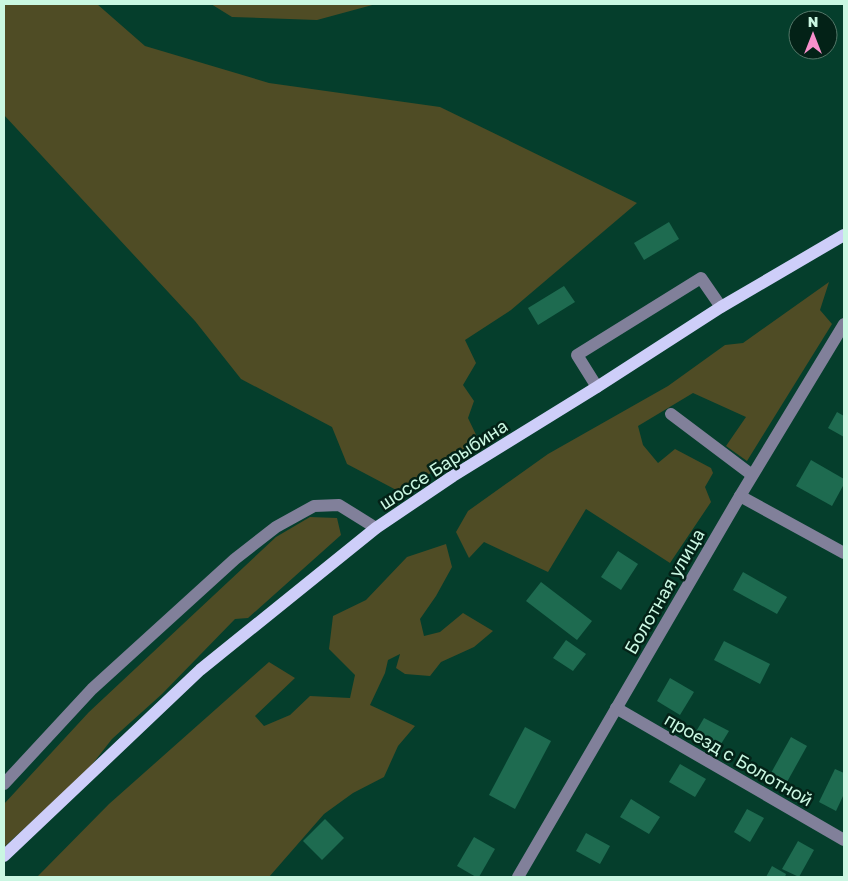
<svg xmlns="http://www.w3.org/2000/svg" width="848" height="881" viewBox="0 0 848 881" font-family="'Golos Text',sans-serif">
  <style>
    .green { fill: #4f4c25 }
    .building { fill: #1e6b50 }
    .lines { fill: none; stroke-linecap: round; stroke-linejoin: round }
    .minor { stroke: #81809a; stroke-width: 12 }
    .major { stroke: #cecef9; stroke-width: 12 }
    .labels { text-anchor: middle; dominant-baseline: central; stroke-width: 5; stroke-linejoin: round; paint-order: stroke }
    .street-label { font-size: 18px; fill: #caf7e2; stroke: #032217 }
  </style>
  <rect width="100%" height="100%" fill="#053e2c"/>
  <g class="green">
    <path d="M4 4H97L145 46 269 83 440 107 637 203 511 310 465 340 476 363 463 385 474 401 468 418 480 443 400 492 347 464 332 427 241 379 195 321 4 115Z"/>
    <path d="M211 4H376L317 20 232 17Z"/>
    <path d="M829 282 820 310 832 324 747 461 726 446 746 417 693 393 638 426 643 445 658 463 675 449 711 468 713 473 705 487 711 502 670 563 586 509 548 572 484 542 469 558 456 532 468 511 548 454 668 386 725 345 743 343Z"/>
    <path d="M310 517 337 518 341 535 248 618 235 619 162 694 112 739 87 771 4 847V804L89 712 276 537Z"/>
    <path d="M446 544 452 567 436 596 420 619 424 636 440 632 463 613 493 631 474 647 441 662 430 676 405 674 396 668 400 654 388 660 385 673 370 705 415 726 398 746 384 777 353 793 324 814 269 877H37L109 804 269 662 295 678 255 716 264 726 290 715 310 696 350 698 355 675 329 649 333 616 366 600 407 557Z"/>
  </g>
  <g class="building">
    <path d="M669 222 679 239 644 260 634 243Z"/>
    <path d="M564 286 575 302 538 325 528 308Z"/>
    <path d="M837 412 844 416V437L828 428Z"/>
    <path d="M811 460 844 479V484L832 506 796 486Z"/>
    <path d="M618 551 638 564 621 590 601 577Z"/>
    <path d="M743 572 787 597 777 614 733 590Z"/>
    <path d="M541 582 592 621 577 640 526 601Z"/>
    <path d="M566 640 586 654 573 671 553 658Z"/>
    <path d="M724 641 770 664 760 684 714 660Z"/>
    <path d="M670 678 694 692 680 715 657 701Z"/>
    <path d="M704 718 729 731 718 749 694 735Z"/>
    <path d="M525 727 551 741 515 809 489 795Z"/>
    <path d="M791 737 807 746 787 782 771 773Z"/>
    <path d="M680 764 706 779 695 797 669 782Z"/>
    <path d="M835 769 844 773V794L836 811 819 802Z"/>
    <path d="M631 799 660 817 649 834 620 817Z"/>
    <path d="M747 809 764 818 750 842 734 832Z"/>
    <path d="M325 819 344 838 322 860 303 841Z"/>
    <path d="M586 833 610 846 600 864 576 851Z"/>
    <path d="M474 837 495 849 479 877H476L457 866Z"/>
    <path d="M798 841 814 850 799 877 782 869Z"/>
    <path d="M772 866 786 874 785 877H766Z"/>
  </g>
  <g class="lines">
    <g class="minor">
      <path d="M597 387 577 355 701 278 721 307"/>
      <path d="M671 414 752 475"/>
      <path d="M740 496 844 553"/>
      <path d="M616 708 844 840"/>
      <path d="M4 784 92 689 235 559 276 527 314 506 339 505 376 528"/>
      <path d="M518 877 740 496 844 324"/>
    </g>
    <path class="major" d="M4 856 200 670 376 528 453 476 597 387 721 307 844 235"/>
  </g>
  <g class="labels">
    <g class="street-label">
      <text transform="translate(443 464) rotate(-33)">шоссе Барыбина</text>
      <text transform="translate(664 591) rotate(-60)">Болотная улица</text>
      <text transform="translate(739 759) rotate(30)">проезд с Болотной</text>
    </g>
  </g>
  <rect width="848" height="881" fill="none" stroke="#caf7e2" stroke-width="10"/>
  <g transform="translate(813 35)"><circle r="24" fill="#032217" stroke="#537768"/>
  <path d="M0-4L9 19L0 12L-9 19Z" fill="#f890cc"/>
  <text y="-8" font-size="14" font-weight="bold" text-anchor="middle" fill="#caf7e2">N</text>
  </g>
</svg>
